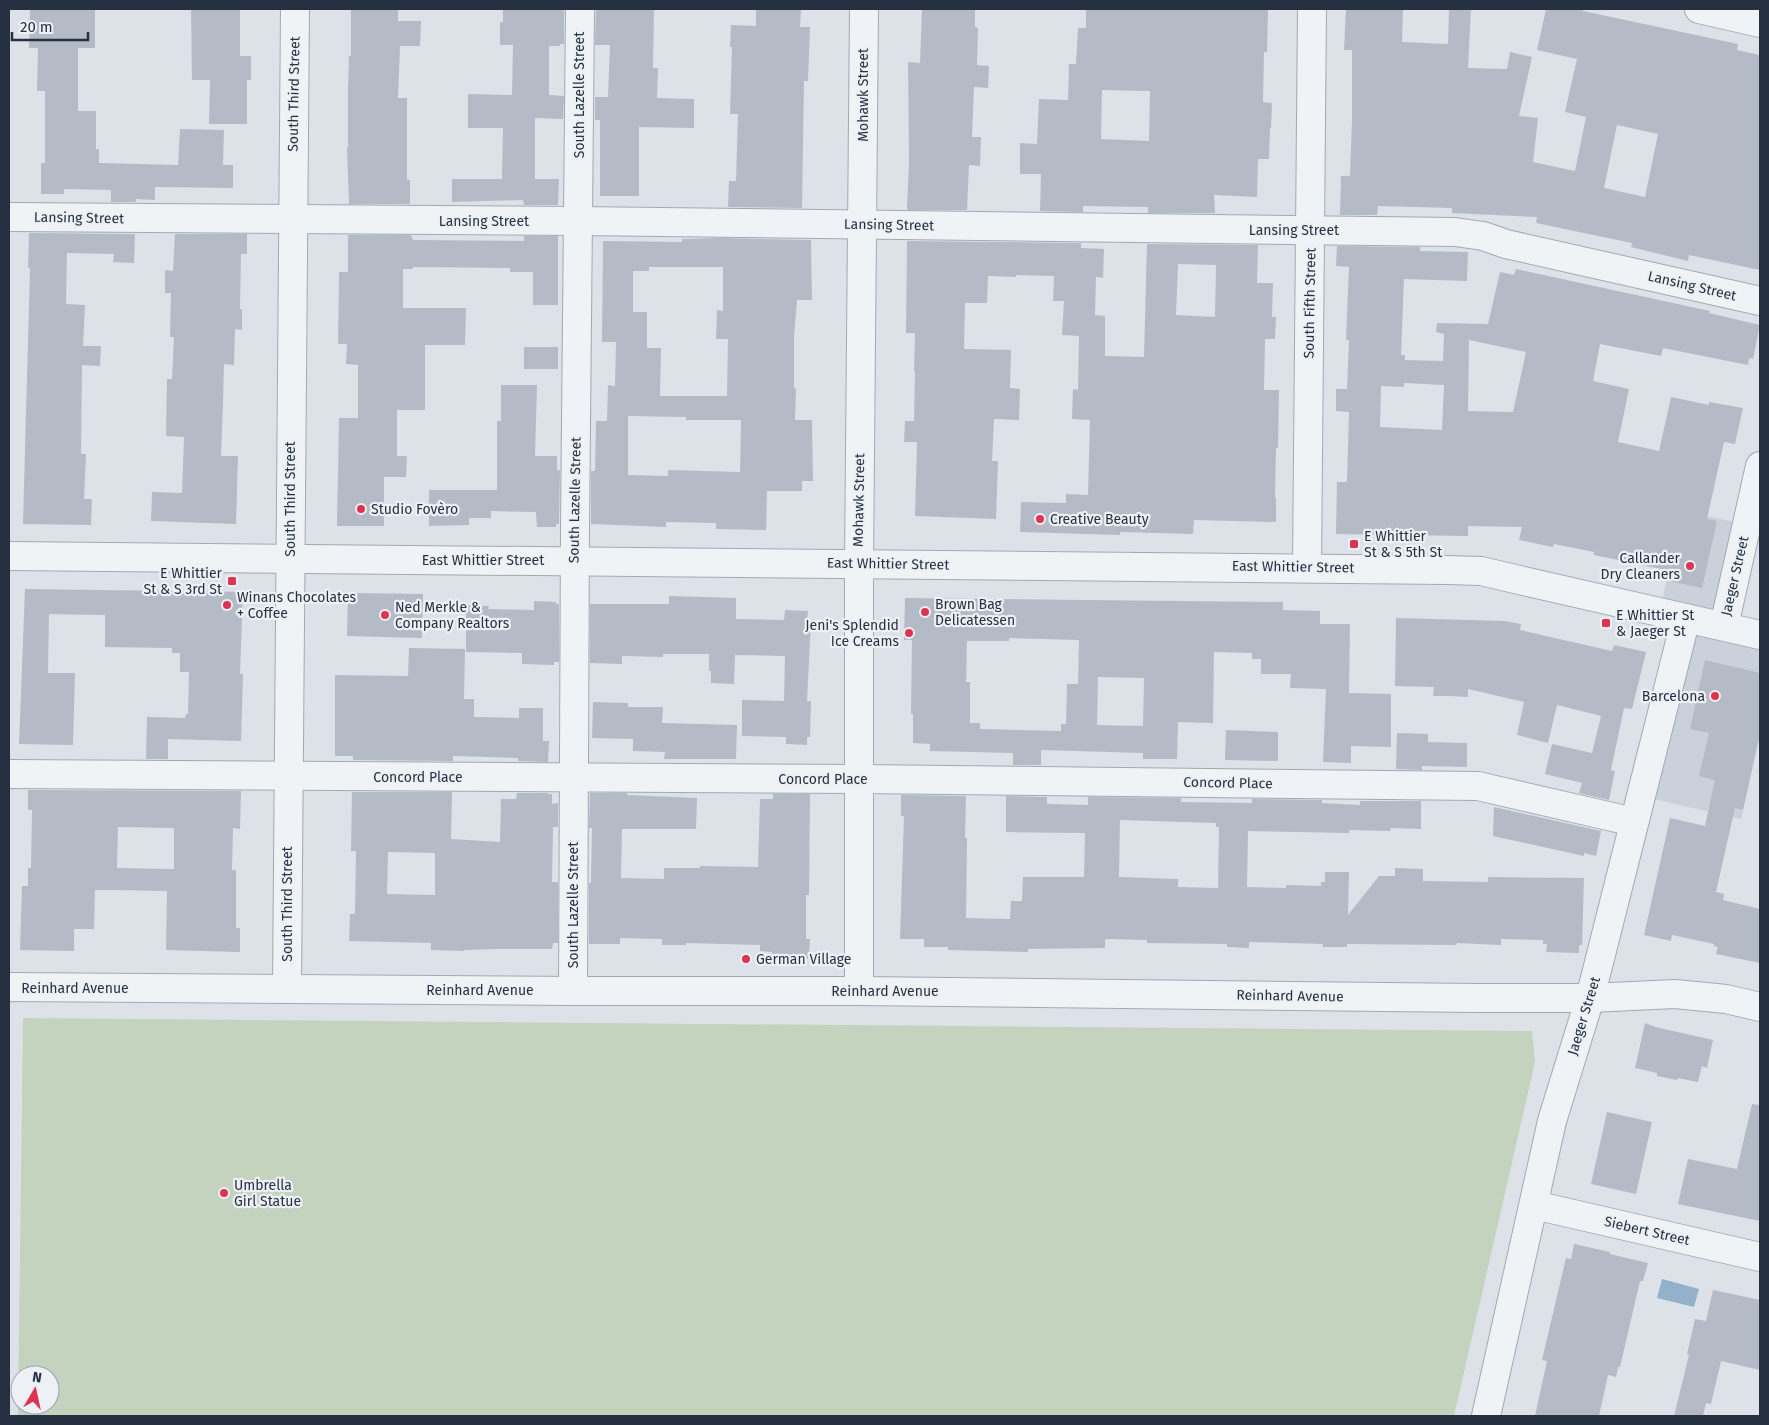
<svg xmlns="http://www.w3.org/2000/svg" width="1769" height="1425" viewBox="0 0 1769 1425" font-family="'Fira Sans',sans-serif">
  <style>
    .built { fill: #cbd1db }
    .green { fill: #c3d3bd; fill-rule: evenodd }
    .water { fill: #94b1cc }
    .building { fill: #b4bbc6; fill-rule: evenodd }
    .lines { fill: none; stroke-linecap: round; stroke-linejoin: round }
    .minor-casing { stroke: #a2a9b3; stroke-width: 30 }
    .minor { stroke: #f0f3f6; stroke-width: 28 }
    .poi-dot { fill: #db3552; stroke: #edf1f6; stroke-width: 2 }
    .labels { text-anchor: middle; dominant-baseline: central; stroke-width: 4.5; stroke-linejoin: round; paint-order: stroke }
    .street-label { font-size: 14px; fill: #253041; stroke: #edf1f6 }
    .poi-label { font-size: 14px; fill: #253041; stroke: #edf1f6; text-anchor: start }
  </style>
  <rect width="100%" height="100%" fill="#dde2e9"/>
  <path class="built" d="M1681 510 1747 525 1724 626 1760 635V736L1741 819 1640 796 1686 618 1660 612Z"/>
  <path class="green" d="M23 1018 1532 1031 1535 1062 1454 1416H18ZM20 1375H50V1405H20Z"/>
  <path class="water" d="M1662 1279 1699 1289 1694 1307 1657 1298Z"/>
  <g class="building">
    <path d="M30 9H95V48H78V111H96V149H99V163L178 165 180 129 224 130 223 165H233V188L155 187V200L136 199V202H111V190L64 189V194H41V163H45V91H37L38 48H29Z"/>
    <path d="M191 9H240V56H251V80H247V124H209L210 80H192Z"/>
    <path d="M351 9H398V21H421L420 46H400L398 98H407V180H410V204H349L347 147H348V90L349 56H351Z"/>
    <path d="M503 9H564V44H560V46H549V95L564 96 563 119 535 118V179H559L558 205H524L523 200 452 202V179H502L503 128H468V94L512 95 513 45H500V22H503Z"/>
    <path d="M596 9H654L653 68H658L657 98 694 99V128L639 127V196H600V120H595V97H608L610 45H595Z"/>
    <path d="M756 9H801L800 27H810L808 81H804L802 208 728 207 729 181H736L738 114H730L732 47H730L731 25 756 26Z"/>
    <path d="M922 9H975V27L978 28 977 65 989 66 988 88 974 87 972 137H981L980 166 969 165 967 210H908L907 207 909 164 908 62 920 63Z"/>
    <path d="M1086 9H1268L1267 52H1264L1263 102 1272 103 1271 128H1270L1269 159H1258L1257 197 1214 195 1215 213H1148V207L1083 206V212L1040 211 1041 174H1020V143L1037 144 1039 99 1068 100 1069 64H1076L1078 28H1086ZM1102 90 1150 91 1149 141 1101 139Z"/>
    <path d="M1346 9H1403L1402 42 1448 44 1449 9H1471L1468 68 1507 69 1510 52 1532 57 1519 116 1538 118 1533 162 1575 171 1586 117 1565 112 1577 59 1537 50 1546 9H1583V11L1738 44 1737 50 1760 55V270L1689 255 1688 261 1631 247 1632 243 1536 223 1537 217 1452 213V208L1378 206 1377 215H1340L1341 176H1350L1352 120V50H1344ZM1617 125 1658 134 1645 197 1604 188Z"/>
    <path d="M29 233 135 234 134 263 113 262 114 254 67 253 66 304 85 305 83 346H101L100 366 82 365 81 454H86L84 499H92L91 525 23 524 30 268H28Z"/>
    <path d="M175 234H247V254H241L240 309H242V330L235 329 234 365 224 364 223 402 221 456H238L236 524 151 521 152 492 182 493 184 437 166 436 167 379H172L174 337H170L171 293H165V270L173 271Z"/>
    <path d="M348 235H411L413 240 524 241V236H558V305H533V272H510V268L413 267V269H403V308H466L465 345H425V410H397V456H407L406 477H384V526H337L339 418H358V365L346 364 347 344H338L339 272H348Z"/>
    <path d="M723 238 811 240 812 300H797L794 337V388H796L795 420H812L813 481H802V491H767L766 530 716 529V523L666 522V527L591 524V471H595L596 421H607L608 385 615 386 616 342H602L603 241 682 242V239ZM649 267H723V311L717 310 716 339H728L727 396H660L661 348H647V312H633V271H649ZM628 416 686 417V420H741L740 472 668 470V476L628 475Z"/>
    <path d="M907 241 1081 243V248L1104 249 1103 278 1096 277 1095 315 1105 316V356L1144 357 1147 244 1258 245 1257 283H1273L1272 317H1276L1275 339H1265L1264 390H1279L1278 448H1276L1275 498H1276V522L1194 520 1193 534 1120 532V535L1020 532 1021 502 1066 503V494L1088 495 1090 420 1072 419 1073 389 1078 390 1079 336 1062 335 1064 301H1053L1054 276 1016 275V277L988 276 987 303H965L964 349 1011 350 1010 388 1020 389 1019 420 994 419 992 461H998L996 519 915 516 917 442H904L905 421H914L915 371H914L915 333H906ZM1178 264 1216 265 1215 317 1176 315Z"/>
    <path d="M1337 246 1420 247V251L1468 252 1467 281 1404 279 1401 355H1405V360L1443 361 1444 334 1436 332 1437 323 1488 324 1500 272 1514 275 1516 269 1710 311 1709 313 1760 325 1753 359 1749 358 1748 365 1663 348 1661 356 1600 344 1593 381 1629 389 1618 442 1659 451 1671 397 1709 405V402L1743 408 1735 444 1724 442 1707 519 1717 521 1702 588 1669 581 1671 571 1594 555V552L1554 544 1553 547 1519 540 1522 527 1468 526V536L1336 534 1337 482H1347L1349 412 1336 411V389H1347L1349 340H1346L1349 267 1336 266ZM1469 340 1526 352 1513 412 1468 411ZM1404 383 1444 385 1442 430 1380 427 1381 386 1404 387Z"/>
    <rect x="524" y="347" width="34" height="22"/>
    <path d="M501 385H537L535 456H557V470H560L559 524H556V527H537L536 512 491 511V518H469V525L429 526V490H497V421H501Z"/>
    <path d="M25 589 243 592 240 674H243L241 741 168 739V759H146L147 717 185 718 186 714H188L189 672H180V653H172V648L105 647V615L49 614 48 673H75L73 745 19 744Z"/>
    <path d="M348 593 423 594 422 638 347 636Z"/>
    <path d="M669 596 736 598V619L784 620 785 610 808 611 807 620H811L807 701H811L810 737H807V745L786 744V737L742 736V700L784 701 785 656 735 655 734 684 711 683V671H709V654H663V657L622 656V664L590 663V604H669Z"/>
    <path d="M905 598 1283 602V610L1320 611V624H1350L1349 693 1391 694V747L1351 746V763L1323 762 1326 689 1290 688 1291 674H1261V659H1252V653L1214 652 1213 723 1178 722 1177 759H1143V753L1041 750V765H1013V753L930 751V744L913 743V714H911L912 640H904ZM1009 638 1079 640 1078 684H1067L1066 724H1061V731L980 729V723H970V682H966L967 641H1009ZM1098 677 1144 678 1143 726 1097 725Z"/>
    <path d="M534 601 556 602V604H559V662H554V665L522 664V653L466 652V605L489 606 488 609 534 610Z"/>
    <path d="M1396 618 1505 621 1521 624 1520 630 1612 651 1614 645 1646 652 1632 709 1624 708 1611 770 1615 771 1609 800 1579 793 1582 783 1545 774 1552 744 1592 753 1601 716 1557 705 1548 743 1517 735 1524 702 1468 689V697L1450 696H1433L1434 687 1395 686Z"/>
    <path d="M409 648 465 649 464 699H474V717L519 718V708H543V741H549L548 762 518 761V758L453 756V761L353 760V756H335V675L408 676Z"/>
    <path d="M1705 660 1760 673V733L1743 810 1735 808 1716 892 1724 894 1723 900 1760 909V963L1716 954 1718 947 1714 946V944L1672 935 1671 941 1644 935 1670 818 1705 826 1715 780 1699 776 1709 733 1690 729Z"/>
    <path d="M593 702 628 703V707H663L662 723 737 725 736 759H664L665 752 633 751V739L592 738Z"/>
    <path d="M1226 730 1278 732V761L1225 760Z"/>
    <path d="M1397 733 1428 734V742L1467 743V767L1422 766V770L1396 769Z"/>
    <path d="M28 790 241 791 240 829 233 828 232 870H236V928H240V952L166 950 167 891 117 890H95L94 929H74V951L20 950 22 886H28V868H31L32 810H28ZM118 827 174 828V869L117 868Z"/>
    <path d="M352 792H452L451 839 500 842 501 799H516L517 793H548V794H552V804L558 803V827H553L552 882H558V943H553L552 949H493L464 950V951L431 950V943L349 941 350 914H355L356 851H351ZM388 852 435 853V895L387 894Z"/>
    <path d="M590 793H627V795L697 798 696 829H622L621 878 664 879V868H700V866L758 867 760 799H773V794H810L809 895H806V939H810L809 959 772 958V952L760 951V945L686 943V945H662V939L620 938V944H589V883H591L592 828H589Z"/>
    <path d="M901 795 966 796 965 838H967L966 918 1010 919 1011 901H1022L1023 877H1084L1085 833 1006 832V796L1047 797V804L1088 805V797L1181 798V802L1252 803V799L1322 800V803L1360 805V801H1421V829L1391 828 1390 831 1349 830V833L1248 831 1247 887 1286 888V885L1321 886V882H1325V872H1349L1348 915 1379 876H1395V868L1423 869V881L1488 882V877L1584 878 1582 945H1579V953L1546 952 1547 944H1543V940L1501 939V945L1457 943 1456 945 1347 944V947H1323V944L1249 942V948L1227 947V944L1147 943V940L1105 939V948L1028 949V952L948 950V947H924V939H900L904 816H901ZM1120 820 1216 823V827H1219L1218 888 1178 887V879L1119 877Z"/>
    <path d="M1494 807 1601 831 1596 856 1584 853V856L1493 836Z"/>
    <path d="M1645 1023 1655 1027 1713 1040 1707 1068 1702 1066 1698 1082 1678 1078 1677 1080 1657 1076V1073L1635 1068Z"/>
    <path d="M1752 1104 1760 1105V1221L1678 1204 1688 1159 1737 1169Z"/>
    <path d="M1607 1112 1652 1122 1636 1194 1591 1184Z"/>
    <path d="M1574 1244 1610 1252V1254L1648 1263 1643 1281H1640L1620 1367H1618L1616 1377 1608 1375 1599 1416H1535L1547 1361 1542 1360 1566 1258 1571 1259Z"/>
    <path d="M1713 1290 1760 1300V1370L1721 1361 1711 1404 1706 1403 1703 1416H1674L1689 1355 1687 1354 1695 1319 1706 1321Z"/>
  </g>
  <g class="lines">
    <g class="minor-casing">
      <g id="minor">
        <path d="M1699 9 1760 23"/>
        <path d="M9 217 578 221 1455 232 1483 236 1506 244 1760 301"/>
        <path d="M9 556 1446 570 1481 571 1515 579 1760 635"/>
        <path d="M1307 567 1312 9"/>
        <path d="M1724 626 1760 466"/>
        <path d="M9 774 859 779 1478 786 1634 822"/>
        <path d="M9 987 573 991H859L1477 998H1590L1675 994 1726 999 1760 1007"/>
        <path d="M287 989 295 9"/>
        <path d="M573 991 575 527 580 9"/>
        <path d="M859 991V564L864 9"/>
        <path d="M1534 1205 1760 1257"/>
        <path d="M1486 1416 1552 1121 1590 998 1686 618"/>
      </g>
    </g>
    <use href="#minor" class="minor"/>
  </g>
  <g class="poi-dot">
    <circle cx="361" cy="509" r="5"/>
    <circle cx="1040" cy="519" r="5"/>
    <rect x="1349" y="539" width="10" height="10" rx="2.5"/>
    <circle cx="1690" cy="566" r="5"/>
    <rect x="227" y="576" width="10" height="10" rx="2.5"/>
    <circle cx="227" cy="605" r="5"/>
    <circle cx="925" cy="612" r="5"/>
    <circle cx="385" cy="615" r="5"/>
    <rect x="1601" y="618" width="10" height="10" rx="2.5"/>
    <circle cx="909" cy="633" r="5"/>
    <circle cx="1715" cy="696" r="5"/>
    <circle cx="746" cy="959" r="5"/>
    <circle cx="224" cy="1193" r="5"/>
  </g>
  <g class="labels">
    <g class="street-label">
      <text transform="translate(294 94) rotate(-89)">South Third Street</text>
      <text transform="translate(579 95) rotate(-90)">South Lazelle Street</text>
      <text transform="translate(863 95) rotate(-90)">Mohawk Street</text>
      <text transform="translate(79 218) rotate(1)">Lansing Street</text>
      <text x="484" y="221">Lansing Street</text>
      <text transform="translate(889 225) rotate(1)">Lansing Street</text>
      <text x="1294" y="230">Lansing Street</text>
      <text transform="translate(1692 286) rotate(13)">Lansing Street</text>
      <text transform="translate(1310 303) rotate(-89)">South Fifth Street</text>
      <text transform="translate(290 499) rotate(-90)">South Third Street</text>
      <text transform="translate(575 500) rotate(-89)">South Lazelle Street</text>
      <text transform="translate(859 500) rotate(-89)">Mohawk Street</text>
      <text x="483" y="560">East Whittier Street</text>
      <text transform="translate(888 564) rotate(1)">East Whittier Street</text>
      <text transform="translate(1293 567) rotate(1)">East Whittier Street</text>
      <text transform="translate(1735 576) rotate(-77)">Jaeger Street</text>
      <text x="418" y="777">Concord Place</text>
      <text x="823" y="779">Concord Place</text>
      <text transform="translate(1228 783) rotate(1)">Concord Place</text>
      <text transform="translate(287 904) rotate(-90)">South Third Street</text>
      <text transform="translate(573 905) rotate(-90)">South Lazelle Street</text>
      <text x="75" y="988">Reinhard Avenue</text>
      <text x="480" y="990">Reinhard Avenue</text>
      <text x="885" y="991">Reinhard Avenue</text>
      <text transform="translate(1290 996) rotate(1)">Reinhard Avenue</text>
      <text transform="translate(1584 1016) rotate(-73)">Jaeger Street</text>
      <text transform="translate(1647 1231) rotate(13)">Siebert Street</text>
    </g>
    <g class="poi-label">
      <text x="371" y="509">Studio Fovèro</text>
      <text x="1050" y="519">Creative Beauty</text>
      <text x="1364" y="536">E Whittier<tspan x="1364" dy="16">St &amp; S 5th St</tspan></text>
      <text x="1680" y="558" text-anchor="end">Callander<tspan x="1680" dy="16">Dry Cleaners</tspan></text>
      <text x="222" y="573" text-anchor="end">E Whittier<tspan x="222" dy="16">St &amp; S 3rd St</tspan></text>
      <text x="237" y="597">Winans Chocolates<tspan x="237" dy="16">+ Coffee</tspan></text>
      <text x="935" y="604">Brown Bag<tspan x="935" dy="16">Delicatessen</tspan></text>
      <text x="395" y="607">Ned Merkle &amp;<tspan x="395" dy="16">Company Realtors</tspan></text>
      <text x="1616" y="615">E Whittier St<tspan x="1616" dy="16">&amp; Jaeger St</tspan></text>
      <text x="899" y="625" text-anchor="end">Jeni's Splendid<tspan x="899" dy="16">Ice Creams</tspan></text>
      <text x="1705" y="696" text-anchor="end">Barcelona</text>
      <text x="756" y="959">German Village</text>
      <text x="234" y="1185">Umbrella<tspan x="234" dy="16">Girl Statue</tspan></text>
    </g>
  </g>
  <rect width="1769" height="1425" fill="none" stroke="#253041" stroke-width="20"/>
  <g transform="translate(35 1390) rotate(9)"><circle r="24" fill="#edf1f6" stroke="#9da4ae"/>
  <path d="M0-4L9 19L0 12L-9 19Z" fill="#db3552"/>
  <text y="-8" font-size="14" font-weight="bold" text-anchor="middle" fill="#253041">N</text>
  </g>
  <path d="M12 32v8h76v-8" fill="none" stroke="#253041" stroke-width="2.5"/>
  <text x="20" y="32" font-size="15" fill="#253041" stroke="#edf1f6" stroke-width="4" paint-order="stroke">20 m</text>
</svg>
